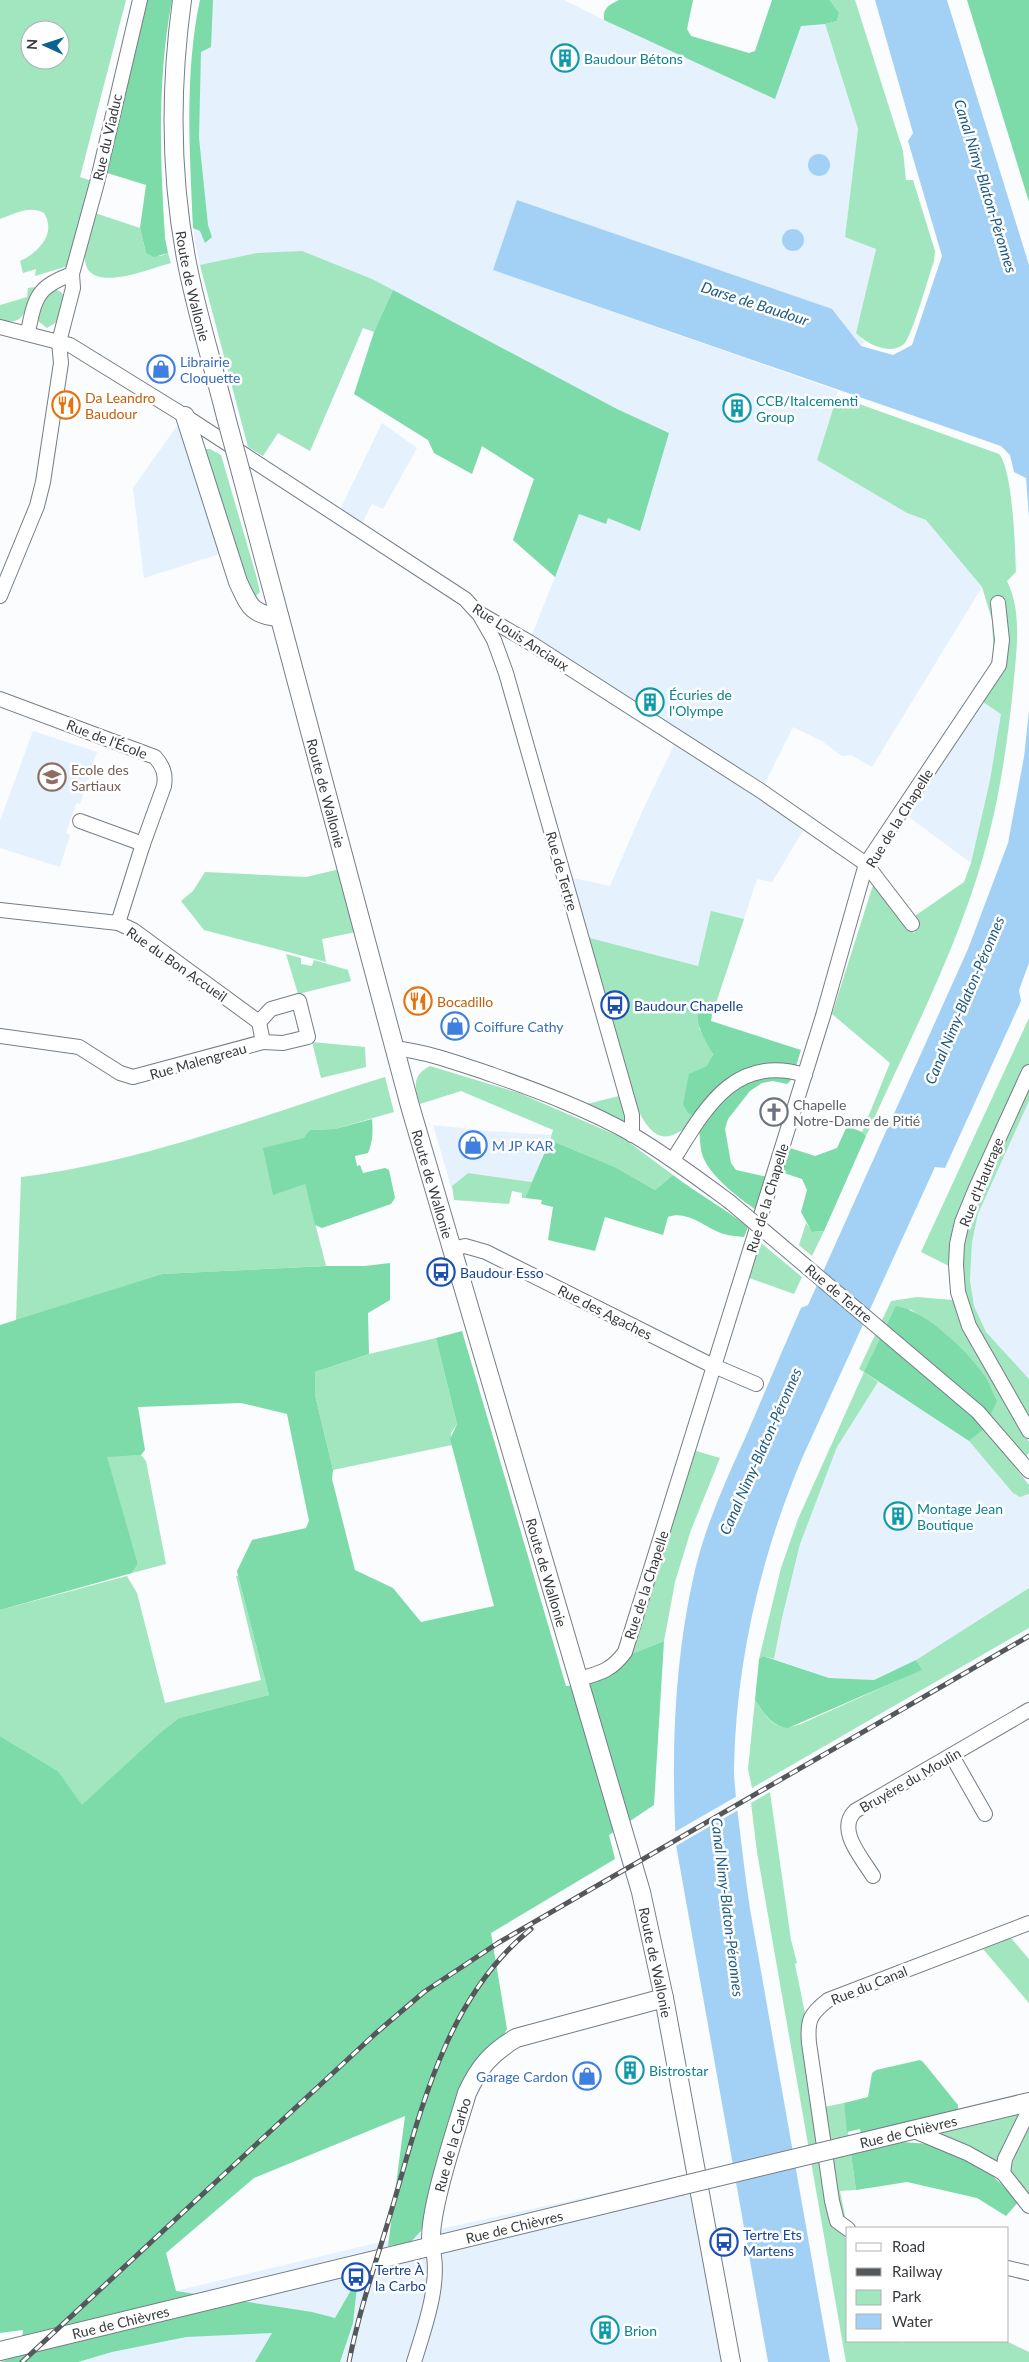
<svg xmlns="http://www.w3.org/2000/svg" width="1029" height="2362" viewBox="0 0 1029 2362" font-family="Lato,sans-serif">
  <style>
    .built { fill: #e5f1fd }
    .green { fill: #a1e6be; fill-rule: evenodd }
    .forest { fill: #7cdba8 }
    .water { fill: #a3d1f6 }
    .pier { fill: #fafcfe }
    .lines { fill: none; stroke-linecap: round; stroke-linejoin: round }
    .minor-casing { stroke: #757e86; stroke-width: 16 }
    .major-casing { stroke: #757e86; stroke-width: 20 }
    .minor { stroke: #fff; stroke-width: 14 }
    .major { stroke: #fff; stroke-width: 18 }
    .rail-casing { stroke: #55585b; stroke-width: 5 }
    .rail { stroke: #fff; stroke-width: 3; stroke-dasharray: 9; stroke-linecap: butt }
    .minor-bridge-casing { stroke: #757e86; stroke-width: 16; stroke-linecap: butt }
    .major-bridge-casing { stroke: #757e86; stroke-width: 20; stroke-linecap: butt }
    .minor-bridge { stroke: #fff; stroke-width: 14 }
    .major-bridge { stroke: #fff; stroke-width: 18 }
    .labels { text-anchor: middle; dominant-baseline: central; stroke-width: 5; stroke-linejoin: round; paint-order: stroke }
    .culture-label { font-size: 14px; fill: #0d838f; stroke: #fff; text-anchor: start }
    .street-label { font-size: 14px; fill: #383c3f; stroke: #fff }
    .shop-label { font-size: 14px; fill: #366cbe; stroke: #fff; text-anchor: start }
    .food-label { font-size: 14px; fill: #c56008; stroke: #fff; text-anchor: start }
    .education-label { font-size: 14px; fill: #785e54; stroke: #fff; text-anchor: start }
    .transit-label { font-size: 14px; fill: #164399; stroke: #fff; text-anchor: start }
    .worship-label { font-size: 14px; fill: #5b616d; stroke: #fff; text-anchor: start }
    .water-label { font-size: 15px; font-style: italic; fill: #205b83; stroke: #fff }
  </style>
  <rect width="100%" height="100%" fill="#fafcfe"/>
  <g class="built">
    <path d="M200 0H564L604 20 603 13 607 6 619 0H693L687 29 691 36 749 53 755 51 772 0H830L825 25 858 129 845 237 876 248 856 333 865 342 861 346 854 338 493 270 838 391 817 460 907 513 926 520 982 587 872 767 851 755 842 756 822 741 793 727 761 791 529 642 555 577 513 540 534 479 482 446 472 474 434 453 428 440 354 394 374 331 363 328 310 451 278 433 263 456 248 447 201 270 194 236 189 113 196 18Z"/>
    <path d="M182 419 226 552 144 578 133 488Z"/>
    <path d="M382 423 417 448 383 509 372 504 359 529 340 510Z"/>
    <path d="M980 700 1002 714 990 780 971 863 905 814Z"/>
    <path d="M33 731 97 752 80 804 76 803 66 833 70 835 60 867 0 848V821Z"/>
    <path d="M676 741 806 826 772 882 757 879 744 919 711 912 698 966 586 937 568 877 610 886 641 814Z"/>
    <path d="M1029 1101V1381L986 1332 974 1306 970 1280 972 1242 978 1214Z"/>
    <path d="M433 1125 489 1131 551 1135 532 1182 468 1173 455 1183 452 1190Z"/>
    <path d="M878 1382 969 1441 1013 1493 1026 1496 1029 1494V1588L916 1660 874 1680 829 1678 774 1659 782 1618 800 1544 837 1447Z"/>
    <path d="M678 2177 683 2196 692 2194 722 2362H43L166 2253 176 2291 368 2245Z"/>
  </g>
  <g class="green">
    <path d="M0 0H126L80 177 92 181 68 266 35 276 36 269 23 273 20 261C38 253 57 234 44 213 30 205 14 214 0 219ZM30 30H60V60H30Z"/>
    <path d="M830 0H855L903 151 906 180H913L935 251 934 261C929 275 912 337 904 344 890 356 867 344 856 333L876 249 845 237 858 129 825 24 837 21 839 13Z"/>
    <path d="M95 213 140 228 146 253 161 256 168 253 171 263C151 268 87 296 85 259 84 245 92 227 95 213Z"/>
    <path d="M302 251 372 279 393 290 374 332 363 328 310 451 278 433 263 456 248 447 200 265 257 253Z"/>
    <path d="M35 287 36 288C24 307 28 326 0 321V305L27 297 28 288Z"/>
    <path d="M57 290 61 292 66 298 58 321 47 328 38 321 37 307 51 291Z"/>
    <path d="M837 396 999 454C1013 471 1015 547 1016 572L1007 581C1023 613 1016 654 1013 689 1008 738 1001 787 989 835 963 939 910 1038 866 1136L862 1132 890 1063 832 1014 873 885 914 933 919 927 912 918 964 882 971 863 990 780 1001 714 980 700 994 661 992 620 982 587 926 520 907 513 817 460Z"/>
    <path d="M205 449H210L221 455 256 575 260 592 256 596 250 595 202 451Z"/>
    <path d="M340 869 356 932 322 939 326 962 204 930 181 901 193 891 205 872 306 877Z"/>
    <path d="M711 911 744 919 712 1015 708 1009 699 1028 713 1053C705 1072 702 1104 694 1118 691 1124 684 1130 677 1133 656 1145 644 1123 636 1105L586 937 698 966Z"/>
    <path d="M286 954 301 958V964L312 966 314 960 348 970 351 981 298 994Z"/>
    <path d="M1029 1018V1101L978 1214 972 1242 970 1280 974 1306 986 1332 1029 1379V1422L970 1318 957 1270 921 1252Z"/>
    <path d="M312 1042 365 1047 366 1067 321 1078Z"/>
    <path d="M430 1066 519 1093 623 1138 673 1175 655 1190 615 1167 550 1140 553 1130 461 1091 420 1104C414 1087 412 1075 430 1066Z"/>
    <path d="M385 1077 394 1112 335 1129 310 1130 305 1184 326 1266 162 1274 16 1321 21 1177C145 1162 266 1114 385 1077Z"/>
    <path d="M619 1096 626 1118 622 1123 583 1105Z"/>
    <path d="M468 1173 532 1182 525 1198H522V1193L512 1191 509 1204 454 1200 452 1186Z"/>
    <path d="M806 1223 813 1232 824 1231 812 1256 799 1245Z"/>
    <path d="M761 1243 802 1277 794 1294 749 1278Z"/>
    <path d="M917 1297 953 1300 964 1328 1029 1442V1453L1015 1467 1029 1485V1494L1020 1497 1013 1493 969 1441 982 1431 984 1374 947 1335 910 1309 864 1372 878 1382 837 1447 800 1544 782 1618 774 1659 763 1656 759 1659 781 1568 798 1519 864 1372 859 1369 891 1301Z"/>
    <path d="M436 1338 457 1424 451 1433 452 1445 333 1470 315 1395V1372L369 1354Z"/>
    <path d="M693 1450 720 1458 691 1530 675 1582 664 1641 629 1655Z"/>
    <path d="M141 1455 146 1461 166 1564 132 1573 138 1564 106 1456Z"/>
    <path d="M127 1576 137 1593 165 1703 261 1680 236 1576H238L269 1695 179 1718 162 1731 82 1806 58 1771 0 1736V1610Z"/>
    <path d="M1029 1588V1628L752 1788 748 1769 755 1700C769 1720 774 1733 801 1724L921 1670 916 1660Z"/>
    <path d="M770 1792 791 1940 797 1963 795 1964 824 2107 844 2103 856 2190 840 2191 848 2231V2341H900L902 2343 905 2341H1006L1029 2352V2362H846L757 1852 751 1803Z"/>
    <path d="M1011 1938 1029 1959V2003L983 1949Z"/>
    <path d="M1017 2113 1019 2117 998 2163 943 2138 941 2132Z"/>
    <path d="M1029 2123V2199L1009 2171Z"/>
  </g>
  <g class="forest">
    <path d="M146 0H172C157 79 160 158 165 238L168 253 154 257 146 253 140 228 146 185 104 172Z"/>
    <path d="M200 0H213L211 47 201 52 199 138 208 225 212 237 205 243 200 231 193 228C190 153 184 75 200 0Z"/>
    <path d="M619 0H693L687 29 691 36 749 53 755 51 772 0H830L839 13 837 21 825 24 801 26 775 99 604 20C603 8 609 5 619 0Z"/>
    <path d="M967 0H1029V202Z"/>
    <path d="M393 290 617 409 669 433 640 531 608 518 606 524 579 514 555 577 513 540 534 479 482 446 472 474 434 453 428 440 354 394 374 332Z"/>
    <path d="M700 1007 708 1009 712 1015 711 1021 801 1050 792 1079 787 1084 773 1081 762 1083 750 1091 728 1119 725 1129 731 1163 736 1170 772 1178 762 1214C743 1201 712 1179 703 1157 698 1143 702 1129 695 1116L688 1113 683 1104 689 1074 707 1066 713 1054C705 1039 693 1024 700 1007Z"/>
    <path d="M372 1119C373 1132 373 1141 368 1153L355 1156 357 1166 360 1165 363 1173 385 1168 389 1170 395 1198 391 1204 322 1228 315 1225 305 1184 273 1195 263 1148 304 1138 310 1130 335 1129Z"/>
    <path d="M847 1126 862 1132 866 1136 824 1231 812 1232 801 1212 807 1190 802 1179 781 1172 790 1148 815 1156 837 1148Z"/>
    <path d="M550 1140 615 1167 655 1190 673 1175C698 1194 724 1208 748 1227L744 1237C738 1236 730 1236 724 1234 707 1229 687 1209 668 1217L663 1235 605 1217 595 1251 548 1240 553 1207 541 1204 542 1200 525 1198Z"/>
    <path d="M390 1263V1300L368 1313 369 1354 315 1372V1395L333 1470 332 1479 355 1570 393 1588 421 1622 494 1606 450 1439 457 1424 436 1338 462 1331 566 1686 586 1685 617 1671 629 1655 664 1641 654 1805 609 1835 615 1859 491 1933 507 2029 503 2036 486 2049 469 2072 446 2138 421 2231 409 2244 388 2246 405 2116 254 2178 166 2253 176 2291 312 2312 335 2318 358 2278 353 2323 340 2362H255L272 2333 186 2337 112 2352 78 2362H0L20 2355 23 2330 0 2333V1736L58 1771 82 1805 162 1731 179 1718 269 1695 238 1576 237 1571 252 1540 306 1528 309 1521 287 1414 241 1403 138 1407 145 1450 141 1455 107 1457 138 1564 132 1573 0 1610V1325L162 1274 326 1266H365Z"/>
    <path d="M896 1306C928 1312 963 1348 983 1373 989 1381 992 1392 997 1401L982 1431 969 1441 864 1372Z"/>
    <path d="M763 1656 829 1678 874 1680 916 1660 922 1670 788 1728C771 1726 764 1713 755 1700L759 1659Z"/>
    <path d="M920 2060 923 2062 958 2105V2111L861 2135 860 2129 847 2132 844 2103 868 2097 872 2073 876 2070Z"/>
    <path d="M901 2142 931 2144 980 2164 1019 2201 1006 2216 977 2198 907 2182 856 2190 851 2154Z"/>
  </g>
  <g class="water">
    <path d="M875 0H947L1029 265V518L1026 478 1014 472 1010 455 1001 446 493 270 517 200 832 309 861 346 893 355 912 345 942 256 908 141 913 133Z"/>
    <circle cx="819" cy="165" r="11"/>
    <circle cx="793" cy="240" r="11"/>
    <path d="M1029 711V963L1019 990 1021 1001 945 1168 935 1167 803 1456C761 1555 736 1661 734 1769 734 1782 736 1795 737 1807 741 1841 745 1875 750 1909L830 2362H768L676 1845C671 1754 674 1660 695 1570 706 1524 726 1480 746 1436 764 1394 782 1351 801 1308L808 1305 968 949 1008 843 1024 757Z"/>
  </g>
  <path class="pier" d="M739 1795 740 1809 674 1847 673 1833Z"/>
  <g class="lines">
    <g class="minor-casing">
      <g id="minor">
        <path d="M0 327 70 345 185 416 465 599 477 612 529 642 761 791 866 864 912 924"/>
        <path d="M28 332C35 297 37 287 72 274"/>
        <path d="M0 596 37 506 43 482 61 363 59 342 73 288 72 274 97 183 140 0"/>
        <path d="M478 612 494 640 506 673 632 1115V1135"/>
        <path d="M0 699 155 757C163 766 166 774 164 786L143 844 118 923"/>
        <path d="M80 821 143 844"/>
        <path d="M0 910 118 923 133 930 259 1022"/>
        <path d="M259 1022 271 1009 299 1001 308 1037 283 1043 263 1042"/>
        <path d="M0 1036 79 1047 120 1073 133 1077 263 1042 259 1022"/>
        <path d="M394 1048C429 1052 460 1064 493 1075 541 1092 589 1110 633 1135 667 1155 699 1179 730 1202"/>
        <path d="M1029 1072 976 1188 962 1222 957 1244 956 1265 958 1292 969 1326 1029 1431"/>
        <path d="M673 1160C705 1109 734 1053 805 1075"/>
        <path d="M452 1249 465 1246 486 1252 707 1363 756 1384"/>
        <path d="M899 1345 978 1412 1029 1471"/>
        <path d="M579 1679C601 1673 612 1670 625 1652L823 1016 866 864 999 665 1002 640 998 603"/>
        <path d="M952 1756 985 1814"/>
        <path d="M873 1876C862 1858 836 1830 855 1811L1029 1710"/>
        <path d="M1029 2110 1005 2159 1003 2173 1029 2206"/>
        <path d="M912 2130 967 2153 1003 2173"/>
        <path d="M848 2229 837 2221 832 2201 809 2043C807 2020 810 2014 828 2000L1029 1923"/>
        <path d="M1008 2268 1029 2273"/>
        <path d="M414 2362C424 2329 442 2281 432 2247"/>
      </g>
    </g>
    <g class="major-casing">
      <g id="major">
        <path id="s1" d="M182 0C170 87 170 172 186 258 196 312 213 364 226 417"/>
        <path d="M185 416 238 582C249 605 251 615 279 617"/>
        <path id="s2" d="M243 480 410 1106 641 1892 664 1998 731 2362"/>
        <path id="s3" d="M842 2147 1029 2102"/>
        <path id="s4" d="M432 2247C425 2220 458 2124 467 2093 479 2067 491 2053 516 2038L664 1998"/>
        <path id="s5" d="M0 2351 680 2186"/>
      </g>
    </g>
    <use href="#minor" class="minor"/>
    <use href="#major" class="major"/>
    <g class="rail-casing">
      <g id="rail">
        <path d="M22 2362 375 2034 424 1992 498 1943 1029 1636"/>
        <path d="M349 2362C359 2311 376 2262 391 2212 421 2110 445 1999 531 1929"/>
      </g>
    </g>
    <use href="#rail" class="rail"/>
    <g class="minor-bridge-casing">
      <path id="minor-bridge" d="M730 1202 899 1345"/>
    </g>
    <g class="major-bridge-casing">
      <g id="major-bridge">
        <path d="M226 417 243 480"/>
        <path d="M680 2186 842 2147"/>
      </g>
    </g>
    <use href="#minor-bridge" class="minor-bridge"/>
    <use href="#major-bridge" class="major-bridge"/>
  </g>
  <defs>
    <g id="building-ring" transform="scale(1.4375)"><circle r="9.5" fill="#fff" stroke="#0f9aa8" stroke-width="1.5"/><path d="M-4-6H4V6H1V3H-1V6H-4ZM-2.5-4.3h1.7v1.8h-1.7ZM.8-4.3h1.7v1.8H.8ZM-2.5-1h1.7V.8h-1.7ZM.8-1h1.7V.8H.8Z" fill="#0f9aa8"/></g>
    <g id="shop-ring" transform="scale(1.4375)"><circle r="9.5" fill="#fff" stroke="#3f7fe0" stroke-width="1.5"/><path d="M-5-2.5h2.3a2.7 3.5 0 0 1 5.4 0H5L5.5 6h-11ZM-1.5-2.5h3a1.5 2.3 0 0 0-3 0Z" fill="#3f7fe0"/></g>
    <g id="restaurant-ring" transform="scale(1.4375)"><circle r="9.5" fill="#fff" stroke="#e8710a" stroke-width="1.5"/><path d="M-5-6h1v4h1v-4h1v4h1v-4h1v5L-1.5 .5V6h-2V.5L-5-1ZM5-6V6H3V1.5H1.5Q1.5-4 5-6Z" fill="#e8710a"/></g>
    <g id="school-ring" transform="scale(1.4375)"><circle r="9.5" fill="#fff" stroke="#8d6e63" stroke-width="1.5"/><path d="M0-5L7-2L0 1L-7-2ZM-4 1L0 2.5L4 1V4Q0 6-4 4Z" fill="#8d6e63"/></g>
    <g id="bus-ring" transform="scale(1.4375)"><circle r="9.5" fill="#fff" stroke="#1a4fb4" stroke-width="1.5"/><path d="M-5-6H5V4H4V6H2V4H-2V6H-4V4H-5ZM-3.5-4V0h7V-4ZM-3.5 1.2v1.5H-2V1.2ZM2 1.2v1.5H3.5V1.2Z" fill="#1a4fb4"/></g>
    <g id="church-ring" transform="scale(1.4375)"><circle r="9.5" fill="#fff" stroke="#6b7280" stroke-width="1.5"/><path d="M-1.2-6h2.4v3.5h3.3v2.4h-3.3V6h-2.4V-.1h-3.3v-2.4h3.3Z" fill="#6b7280"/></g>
  </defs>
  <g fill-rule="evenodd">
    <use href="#building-ring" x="565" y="58"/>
    <use href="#shop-ring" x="161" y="369"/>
    <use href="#restaurant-ring" x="66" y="405"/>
    <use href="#building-ring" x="737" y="408"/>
    <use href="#building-ring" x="650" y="702"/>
    <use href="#school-ring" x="52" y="777"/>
    <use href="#restaurant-ring" x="418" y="1001"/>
    <use href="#bus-ring" x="615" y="1005"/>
    <use href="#shop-ring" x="455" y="1026"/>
    <use href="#church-ring" x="774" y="1112"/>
    <use href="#shop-ring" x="473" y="1145"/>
    <use href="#bus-ring" x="441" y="1272"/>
    <use href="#building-ring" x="898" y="1516"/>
    <use href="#building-ring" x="630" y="2070"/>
    <use href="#shop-ring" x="587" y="2076"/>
    <use href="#bus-ring" x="724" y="2242"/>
    <use href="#bus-ring" x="356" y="2277"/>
    <use href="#building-ring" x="605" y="2330"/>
  </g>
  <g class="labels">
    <g class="culture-label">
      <text x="584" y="58">Baudour Bétons</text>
      <text x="756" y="400">CCB/Italcementi<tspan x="756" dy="16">Group</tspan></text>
      <text x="669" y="694">Écuries de<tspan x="669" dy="16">l'Olympe</tspan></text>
      <text x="917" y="1508">Montage Jean<tspan x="917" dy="16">Boutique</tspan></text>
      <text x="649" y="2070">Bistrostar</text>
      <text x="624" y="2330">Brion</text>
    </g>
    <g class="street-label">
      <text transform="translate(107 137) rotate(-77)">Rue du Viaduc</text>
      <text stroke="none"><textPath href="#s1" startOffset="288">Route de Wallonie</textPath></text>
      <text transform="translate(521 637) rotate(33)">Rue Louis Anciaux</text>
      <text transform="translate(107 739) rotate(21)">Rue de l'École</text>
      <text stroke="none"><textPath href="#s2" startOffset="324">Route de Wallonie</textPath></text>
      <text transform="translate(899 818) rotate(-58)">Rue de la Chapelle</text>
      <text transform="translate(562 871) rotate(74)">Rue de Tertre</text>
      <text transform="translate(177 964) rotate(35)">Rue du Bon Accueil</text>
      <text transform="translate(198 1061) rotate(-16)">Rue Malengreau</text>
      <text transform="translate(981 1182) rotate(-68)">Rue d'Hautrage</text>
      <text stroke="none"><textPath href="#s2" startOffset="729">Route de Wallonie</textPath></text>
      <text transform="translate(767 1198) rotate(-73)">Rue de la Chapelle</text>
      <text transform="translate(839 1293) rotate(40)">Rue de Tertre</text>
      <text transform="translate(605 1312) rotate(27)">Rue des Agaches</text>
      <text stroke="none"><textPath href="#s2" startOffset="1134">Route de Wallonie</textPath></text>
      <text transform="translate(646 1585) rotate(-72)">Rue de la Chapelle</text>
      <text transform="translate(910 1780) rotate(-30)">Bruyère du Moulin</text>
      <text stroke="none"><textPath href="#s2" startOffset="1539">Route de Wallonie</textPath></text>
      <text transform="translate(869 1985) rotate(-22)">Rue du Canal</text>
      <text stroke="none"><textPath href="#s3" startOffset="68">Rue de Chièvres</textPath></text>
      <text stroke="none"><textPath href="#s4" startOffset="105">Rue de la Carbo</textPath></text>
      <text stroke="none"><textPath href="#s5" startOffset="529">Rue de Chièvres</textPath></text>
      <text stroke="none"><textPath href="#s5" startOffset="124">Rue de Chièvres</textPath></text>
    </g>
    <g class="shop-label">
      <text x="180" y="361">Librairie<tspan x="180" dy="16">Cloquette</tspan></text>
      <text x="474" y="1026">Coiffure Cathy</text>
      <text x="492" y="1145">M JP KAR</text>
      <text x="568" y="2076" text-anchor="end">Garage Cardon</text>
    </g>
    <g class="food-label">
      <text x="85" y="397">Da Leandro<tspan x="85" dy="16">Baudour</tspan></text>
      <text x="437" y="1001">Bocadillo</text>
    </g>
    <g class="education-label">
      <text x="71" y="769">Ecole des<tspan x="71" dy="16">Sartiaux</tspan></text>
    </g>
    <g class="transit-label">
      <text x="634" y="1005">Baudour Chapelle</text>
      <text x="460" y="1272">Baudour Esso</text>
      <text x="743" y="2234">Tertre Ets<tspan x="743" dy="16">Martens</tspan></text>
      <text x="375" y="2269">Tertre À<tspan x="375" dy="16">la Carbo</tspan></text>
    </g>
    <g class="worship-label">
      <text x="793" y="1104">Chapelle<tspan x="793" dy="16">Notre-Dame de Pitié</tspan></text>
    </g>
    <g class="water-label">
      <text transform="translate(986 186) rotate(73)">Canal Nimy-Blaton-Péronnes</text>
      <text transform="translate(755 303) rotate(18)">Darse de Baudour</text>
      <text transform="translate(964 1000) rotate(-67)">Canal Nimy-Blaton-Péronnes</text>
      <text transform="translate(760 1451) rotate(-66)">Canal Nimy-Blaton-Péronnes</text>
      <text transform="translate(728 1907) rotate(83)">Canal Nimy-Blaton-Péronnes</text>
    </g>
  </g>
  <rect x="846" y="2227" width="162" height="115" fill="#ffffff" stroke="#afb1b2"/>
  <rect x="856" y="2243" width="25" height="8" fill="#ffffff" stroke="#afb1b2"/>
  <text x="892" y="2252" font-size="15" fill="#383c3f">Road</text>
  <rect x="856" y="2268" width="25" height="8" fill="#55585b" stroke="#afb1b2"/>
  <text x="892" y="2277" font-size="15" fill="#383c3f">Railway</text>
  <rect x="856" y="2290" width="25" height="15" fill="#a1e6be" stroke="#afb1b2"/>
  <text x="892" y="2302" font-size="15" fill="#383c3f">Park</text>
  <rect x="856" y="2314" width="25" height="15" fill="#a3d1f6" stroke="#afb1b2"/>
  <text x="892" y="2327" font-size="15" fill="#383c3f">Water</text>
  <g transform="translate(45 45) rotate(273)"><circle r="24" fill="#ffffff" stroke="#afb1b2"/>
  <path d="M0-4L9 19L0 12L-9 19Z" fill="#0c6293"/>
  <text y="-8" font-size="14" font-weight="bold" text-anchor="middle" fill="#383c3f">N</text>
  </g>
</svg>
